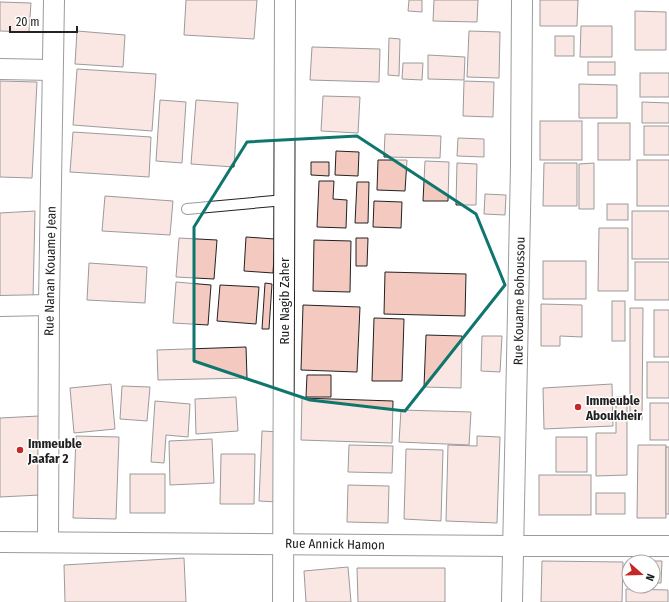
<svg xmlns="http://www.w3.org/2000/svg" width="669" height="602" viewBox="0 0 669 602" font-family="'Fira Sans Condensed',sans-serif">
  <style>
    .building { fill: #f3c9c0; stroke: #222 }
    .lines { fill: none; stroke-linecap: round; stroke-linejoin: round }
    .lane-casing { stroke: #222; stroke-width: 12 }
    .street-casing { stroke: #222; stroke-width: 22 }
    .lane { stroke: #fff; stroke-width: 10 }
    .street { stroke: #fff; stroke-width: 20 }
    .marked { fill: none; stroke: #0f766e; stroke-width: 3; stroke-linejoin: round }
    .poi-dot { fill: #c62828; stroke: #fff; stroke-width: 1.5 }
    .labels { text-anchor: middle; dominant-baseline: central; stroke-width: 3; stroke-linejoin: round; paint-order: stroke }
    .street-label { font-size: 13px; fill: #222; stroke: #fff }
    .poi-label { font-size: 13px; font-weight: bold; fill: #222; stroke: #fff; text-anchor: start }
  </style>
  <rect width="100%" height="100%" fill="#fff"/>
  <g class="building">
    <path d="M186 0H257L254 39 184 35Z"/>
    <path d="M409 0H422V12L408 11Z"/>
    <path d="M434 0H478L477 22 433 21Z"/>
    <path d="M540 0H578L577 26H540Z"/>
    <path d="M0 2 31 3 29 32 0 31Z"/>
    <path d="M635 11 666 12V50H635Z"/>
    <path d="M581 26H612V57H580Z"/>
    <path d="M77 31 125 35 123 67 75 64Z"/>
    <path d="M469 31 500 32 499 78 467 77Z"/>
    <rect x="555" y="36" width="19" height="20"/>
    <path d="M389 38 400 39 399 76 388 75Z"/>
    <path d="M312 47 380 49 379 82 310 80Z"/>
    <path d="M428 55 465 57 464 80 428 79Z"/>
    <rect x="588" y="62" width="27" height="13"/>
    <path d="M403 63H423L422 80 402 79Z"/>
    <path d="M77 69 156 74 152 131 73 125Z"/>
    <rect x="640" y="73" width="29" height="24"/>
    <path d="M0 81 37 82 32 178 0 177Z"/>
    <path d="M464 81 494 82 493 117 463 116Z"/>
    <path d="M579 84 617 85V118H579Z"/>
    <path d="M323 96 360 97 358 133 321 131Z"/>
    <path d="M160 100 186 102 182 163 156 161Z"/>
    <path d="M196 100 238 103 234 167 191 164Z"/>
    <path d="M642 102 669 103V123H642Z"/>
    <rect x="540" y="121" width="42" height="39"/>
    <rect x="598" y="123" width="32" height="37"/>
    <rect x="644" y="126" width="25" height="29"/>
    <path d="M73 132 151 137 149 177 70 172Z"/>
    <path d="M385 134 441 136 440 158 384 157Z"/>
    <path d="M458 138 484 139V157L457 156Z"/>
    <path d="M336 151 359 152 358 176 335 175Z"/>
    <path d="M378 160H407L405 191 377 190Z"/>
    <rect x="637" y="160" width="32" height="46"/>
    <path d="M425 161 449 162 448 201H423Z"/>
    <path d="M311 162H329V176L311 175Z"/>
    <path d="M457 163 477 164 476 205H456Z"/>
    <path d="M544 163H577V206H543Z"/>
    <path d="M594 163V209H579V164Z"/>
    <path d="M319 181H334L333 199 347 200 346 228 317 227Z"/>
    <path d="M357 182H369L368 223H355Z"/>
    <path d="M485 194 506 195 505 215 484 214Z"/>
    <path d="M105 196 173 201 170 235 102 231Z"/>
    <path d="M374 201 402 202 401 228 373 227Z"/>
    <rect x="607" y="204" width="21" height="16"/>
    <path d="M35 211 33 299 0 300V213Z"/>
    <rect x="632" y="211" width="37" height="48"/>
    <path d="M599 228H628V291H598Z"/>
    <path d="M246 237 275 239 273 273 244 271Z"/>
    <path d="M179 238 217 240 214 279 176 277Z"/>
    <path d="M356 238H368L367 266H356Z"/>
    <path d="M314 240 351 241 350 292 313 291Z"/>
    <rect x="543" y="261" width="43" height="38"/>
    <rect x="635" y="262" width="34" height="38"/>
    <path d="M89 263 147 267 145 303 87 300Z"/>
    <path d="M385 272 466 274 465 316 384 314Z"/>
    <path d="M176 282 211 285 208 325 173 323Z"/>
    <path d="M265 283 272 284 269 329H262Z"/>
    <path d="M220 285 259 287 256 324 217 321Z"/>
    <rect x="612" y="301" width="13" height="40"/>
    <path d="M541 304 582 305V337L560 336V346H541Z"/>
    <path d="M303 305 360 307 357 372 301 370Z"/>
    <path d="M630 308H643L642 420H630Z"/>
    <rect x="654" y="310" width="15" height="47"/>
    <path d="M374 318 404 319 402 381H372Z"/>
    <path d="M426 335 462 336 461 388 424 387Z"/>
    <path d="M482 336H502L500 372 481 371Z"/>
    <path d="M246 347 247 378 158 380 157 350Z"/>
    <rect x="647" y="362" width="22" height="36"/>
    <path d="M307 375H331V397H306Z"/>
    <path d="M111 384 115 429 74 433 70 388Z"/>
    <path d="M612 384 613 426 544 429 543 388Z"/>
    <path d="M122 386 150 387 147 421 120 419Z"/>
    <path d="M236 397 238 431 196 434 195 399Z"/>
    <path d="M616 397H627V475L596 476V433H616Z"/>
    <path d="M302 398 393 401 392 443 301 440Z"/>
    <path d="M155 401 190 404 188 437 166 435 164 463 151 462Z"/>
    <rect x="650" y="403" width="19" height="37"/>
    <path d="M401 410 471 412 469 445 399 442Z"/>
    <path d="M39 416 40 495 0 497V418Z"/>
    <path d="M262 431 281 432 277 502 259 501Z"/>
    <path d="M76 436 119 437 116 519 73 518Z"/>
    <path d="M477 436 500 437 497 523 446 521 448 445 477 446Z"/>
    <rect x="556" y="437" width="31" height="35"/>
    <path d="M212 439 214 483 170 485 169 441Z"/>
    <path d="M349 445 393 446 392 473 348 472Z"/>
    <path d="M638 445H666V518H637Z"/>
    <rect x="666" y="447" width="3" height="67"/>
    <path d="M406 449 443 450 441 521 404 519Z"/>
    <path d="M221 454H255L254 504H220Z"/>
    <rect x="130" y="474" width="35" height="39"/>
    <rect x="539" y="475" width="52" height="40"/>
    <path d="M348 485 389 486 388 523 347 522Z"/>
    <rect x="596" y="493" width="29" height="21"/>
    <path d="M184 558 186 602H65L64 565Z"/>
    <path d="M542 561 623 562 622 602H541Z"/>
    <path d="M631 561H662L661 583H653V562H631Z"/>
    <path d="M348 567 351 602H306L304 571Z"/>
    <path d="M357 568H445V602H358Z"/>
    <path d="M626 589 668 590V602H626Z"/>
  </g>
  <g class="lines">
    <g class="lane-casing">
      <path id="lane" d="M187 209 285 200"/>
    </g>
    <g class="street-casing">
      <g id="street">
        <path d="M0 69 52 70"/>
        <path d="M0 306 49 305"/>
        <path d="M0 542 514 546H669"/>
        <path d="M48 542 49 305 54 0"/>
        <path d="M283 602 285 0"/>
        <path d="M512 602 521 165 522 0"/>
      </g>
    </g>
    <use href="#lane" class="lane"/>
    <use href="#street" class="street"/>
  </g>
  <path d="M0 0H669V602H0ZM357 136 476 214 505 285 405 411 310 400 194 361V227L247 142Z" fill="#fff" fill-opacity=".55" fill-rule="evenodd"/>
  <path class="marked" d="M357 136 476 214 505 285 405 411 310 400 194 361V227L247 142Z"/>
  <g class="poi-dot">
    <circle cx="578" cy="407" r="4"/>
    <circle cx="20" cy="450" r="4"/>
  </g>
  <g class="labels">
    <g class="street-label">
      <text transform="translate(50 271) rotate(-89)">Rue Nanan Kouame Jean</text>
      <text transform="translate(284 301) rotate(-90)">Rue Nagib Zaher</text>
      <text transform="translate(519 301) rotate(-89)">Rue Kouame Bohoussou</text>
      <text transform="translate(335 544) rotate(1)">Rue Annick Hamon</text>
    </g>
    <g class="poi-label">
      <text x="586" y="400">Immeuble<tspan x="586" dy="15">Aboukheir</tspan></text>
      <text x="28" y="443">Immeuble<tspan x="28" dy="15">Jaafar 2</tspan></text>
    </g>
  </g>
  <g transform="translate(641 574) rotate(110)"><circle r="19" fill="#ffffff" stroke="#a7a7a7"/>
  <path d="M0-3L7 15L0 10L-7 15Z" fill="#c62828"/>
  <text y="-6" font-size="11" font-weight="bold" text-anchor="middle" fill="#222222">N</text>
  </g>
  <path d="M10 26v6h67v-6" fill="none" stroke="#222222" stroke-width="2"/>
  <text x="16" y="26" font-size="12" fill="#222222" stroke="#ffffff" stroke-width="3" paint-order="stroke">20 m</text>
</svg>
